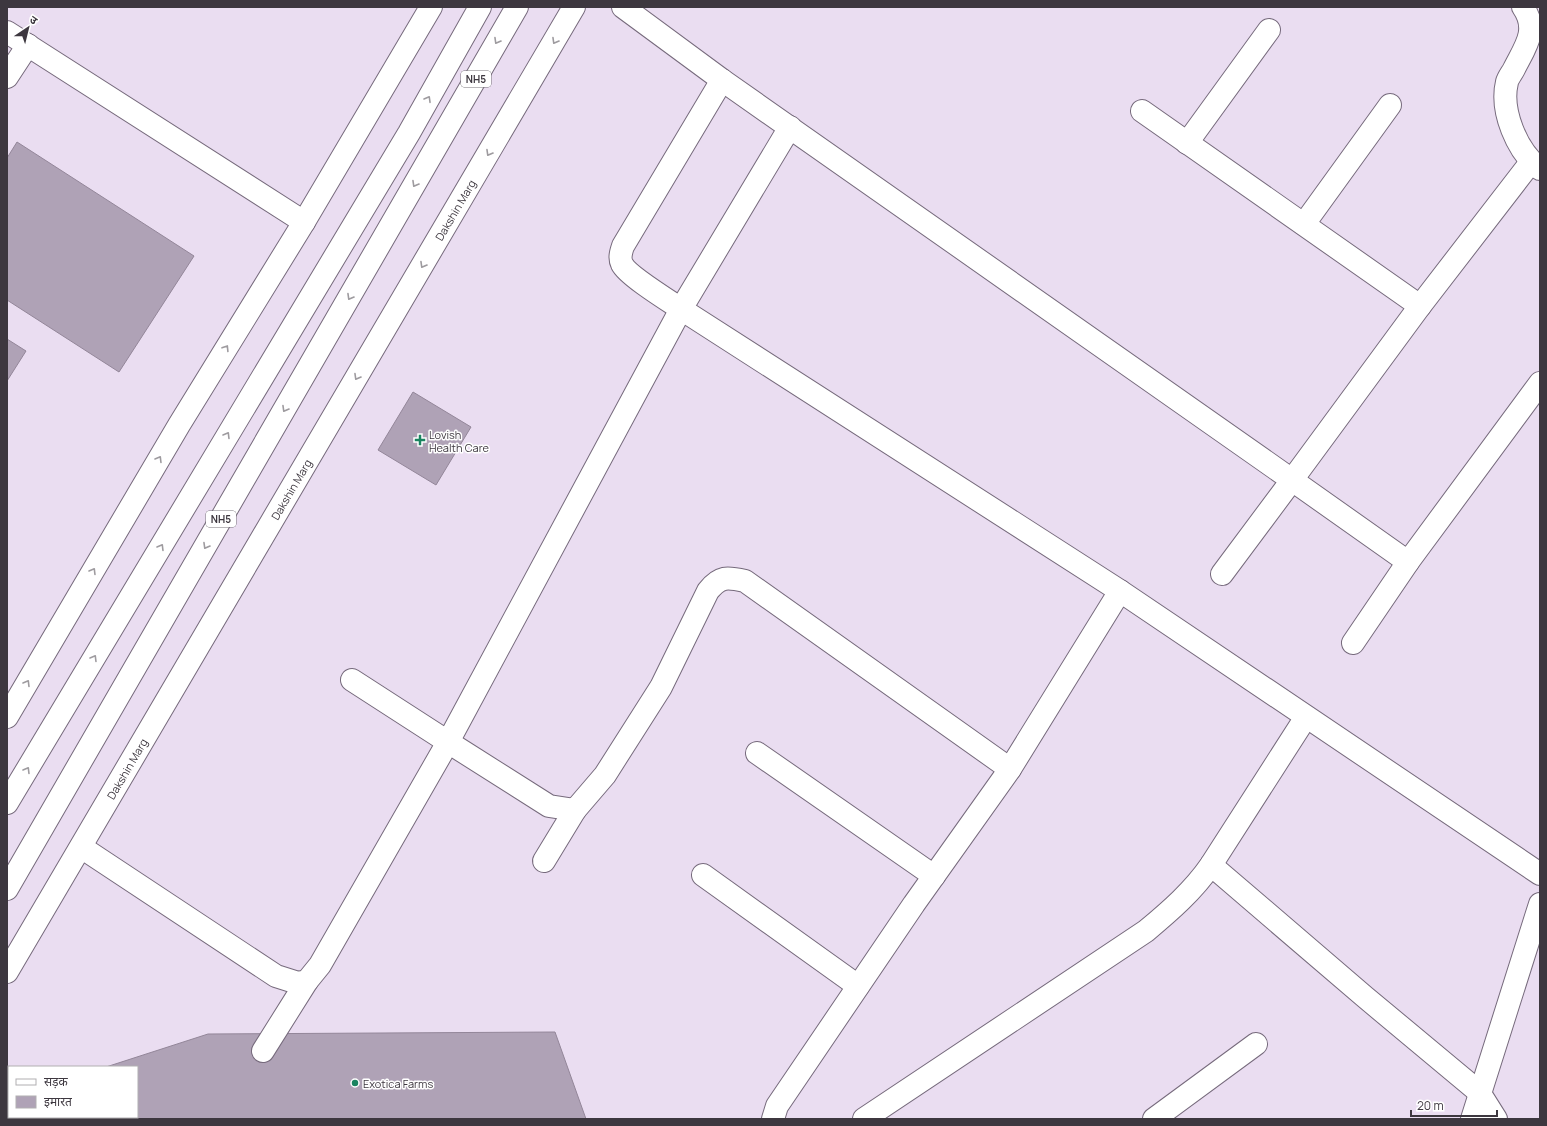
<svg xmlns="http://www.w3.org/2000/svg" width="1547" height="1126" viewBox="0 0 1547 1126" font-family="Manrope,'Noto Sans Devanagari',sans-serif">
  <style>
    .building { fill: #afa2b6; stroke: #938699 }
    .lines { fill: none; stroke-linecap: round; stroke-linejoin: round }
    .minor-casing { stroke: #766a7c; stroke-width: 24 }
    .tertiary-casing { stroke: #766a7c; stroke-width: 24 }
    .trunk-casing { stroke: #766a7c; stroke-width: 24 }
    .minor { stroke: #fff; stroke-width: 22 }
    .tertiary { stroke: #fff; stroke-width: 22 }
    .trunk { stroke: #fff; stroke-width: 22 }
    .oneway { stroke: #9e9b9f }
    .poi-dot { fill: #1a8460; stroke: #fff; stroke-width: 1.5 }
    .labels { text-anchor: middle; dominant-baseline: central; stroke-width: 3; stroke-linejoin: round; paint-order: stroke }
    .shield { fill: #fff; stroke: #777379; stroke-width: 1 }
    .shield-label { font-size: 10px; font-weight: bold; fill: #3d373f }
    .street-label { font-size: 11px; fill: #3d373f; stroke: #fff }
    .poi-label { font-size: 11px; fill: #3d373f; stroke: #fff; text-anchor: start }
  </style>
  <rect width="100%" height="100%" fill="#eaddf1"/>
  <g class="building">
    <path d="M17 142 194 256 119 372 7 300V158Z"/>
    <path d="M7 339 26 351 7 381Z"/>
    <path d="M413 392 471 427 436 485 378 450Z"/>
    <path d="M555 1032 586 1119H7V1099L9 1098V1117H137V1067H106L208 1034Z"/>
  </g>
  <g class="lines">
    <g class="minor-casing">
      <g id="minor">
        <path d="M623 7 722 80 1292 480 1222 574"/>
        <path d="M1523 7C1539 30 1525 47 1514 69 1512 73 1508 78 1507 82 1500 111 1517 151 1540 169"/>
        <path d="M7 32 304 222"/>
        <path d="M7 77 28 45"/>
        <path d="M722 80 623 246C621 252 619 258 622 264 627 275 669 301 681 309L790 127"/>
        <path d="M1142 111 1420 306"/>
        <path d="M1187 143 1269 30"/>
        <path d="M1531 162 1420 306 1292 480 1408 562 1540 383"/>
        <path d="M1304 224 1390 105"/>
        <path d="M1353 643 1408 562"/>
        <path d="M352 680 448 742 681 309 1120 591 1540 874"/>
        <path d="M757 753 934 876"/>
        <path d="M1010 769 1120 591"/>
        <path d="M81 847 276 976 298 983 307 981 320 965 448 742 549 806 575 810 605 775 661 687 708 591C720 576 727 577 745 581L1010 769 914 904 777 1106 773 1119"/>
        <path d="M544 861 575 810"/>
        <path d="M1211 865 1365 997 1479 1092 1496 1119"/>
        <path d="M703 875 858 986"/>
        <path d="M263 1051 307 981"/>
        <path d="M864 1119 1146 931C1170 911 1193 891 1211 865L1306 717"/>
        <path d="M1154 1119 1256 1044"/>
        <path d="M1472 1119 1540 904"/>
      </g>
    </g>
    <g class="tertiary-casing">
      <g id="tertiary">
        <path d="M7 717 179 425 304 222 431 7"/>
        <path id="s1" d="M7 972 574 7"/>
      </g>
    </g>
    <g class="trunk-casing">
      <g id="trunk">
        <path d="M7 803 409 133 480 7"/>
        <path d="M7 889 517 7"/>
      </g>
    </g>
    <use href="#minor" class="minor"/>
    <use href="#tertiary" class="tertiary"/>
    <use href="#trunk" class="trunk"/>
  </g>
  <defs><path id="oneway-chevron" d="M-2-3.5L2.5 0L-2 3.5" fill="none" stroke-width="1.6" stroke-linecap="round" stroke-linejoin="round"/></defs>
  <g class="oneway">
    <use href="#oneway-chevron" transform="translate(497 41) rotate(120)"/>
    <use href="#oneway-chevron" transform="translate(555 41) rotate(120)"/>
    <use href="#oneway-chevron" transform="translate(428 99) rotate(-60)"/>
    <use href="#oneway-chevron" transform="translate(489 153) rotate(120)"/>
    <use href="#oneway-chevron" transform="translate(415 184) rotate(120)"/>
    <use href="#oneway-chevron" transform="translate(423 265) rotate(120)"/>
    <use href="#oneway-chevron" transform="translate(350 297) rotate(120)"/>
    <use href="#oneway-chevron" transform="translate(226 348) rotate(-58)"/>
    <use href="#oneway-chevron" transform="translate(357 377) rotate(120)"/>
    <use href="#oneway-chevron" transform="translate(285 409) rotate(120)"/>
    <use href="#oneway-chevron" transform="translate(227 435) rotate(-59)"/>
    <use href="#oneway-chevron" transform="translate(159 459) rotate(-59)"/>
    <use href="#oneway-chevron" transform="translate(206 546) rotate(120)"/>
    <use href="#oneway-chevron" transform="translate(161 547) rotate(-59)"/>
    <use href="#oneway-chevron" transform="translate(93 571) rotate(-59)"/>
    <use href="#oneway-chevron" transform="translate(94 658) rotate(-59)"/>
    <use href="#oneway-chevron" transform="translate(27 683) rotate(-59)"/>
    <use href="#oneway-chevron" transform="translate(27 770) rotate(-59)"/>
  </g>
  <g class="poi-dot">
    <path d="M418 434h4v4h4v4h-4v4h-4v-4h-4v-4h4z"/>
    <circle cx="355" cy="1083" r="4"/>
  </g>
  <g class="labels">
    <g class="shield">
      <rect x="461" y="71" width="30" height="16" rx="3"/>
      <rect x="206" y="511" width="30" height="16" rx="3"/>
    </g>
    <g class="shield-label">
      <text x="476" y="79">NH5</text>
      <text x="221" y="519">NH5</text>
    </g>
    <g class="street-label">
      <text stroke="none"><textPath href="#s1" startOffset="884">Dakshin Marg</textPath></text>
      <text stroke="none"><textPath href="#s1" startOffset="560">Dakshin Marg</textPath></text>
      <text stroke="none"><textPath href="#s1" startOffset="236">Dakshin Marg</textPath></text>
    </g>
    <g class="poi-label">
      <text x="429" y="434">Lovish<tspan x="429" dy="13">Health Care</tspan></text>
      <text x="363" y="1083">Exotica Farms</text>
    </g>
  </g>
  <rect width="1547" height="1126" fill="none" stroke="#3d373f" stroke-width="16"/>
  <rect x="8" y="1066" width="130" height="52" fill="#ffffff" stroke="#b1afb2"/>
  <rect x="16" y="1079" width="20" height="6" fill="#ffffff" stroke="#b1afb2"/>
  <text x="44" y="1086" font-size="12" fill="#3d373f">सड़क</text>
  <rect x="16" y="1096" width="20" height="12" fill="#afa2b6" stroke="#b1afb2"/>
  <text x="44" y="1106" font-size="12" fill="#3d373f">इमारत</text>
  <g transform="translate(28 28) rotate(35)" stroke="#ffffff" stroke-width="3" paint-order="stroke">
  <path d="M0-3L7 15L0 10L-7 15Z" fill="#3d373f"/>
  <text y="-6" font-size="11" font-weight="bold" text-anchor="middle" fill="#3d373f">उ</text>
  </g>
  <path d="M1411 1110v6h86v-6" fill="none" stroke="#3d373f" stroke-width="2"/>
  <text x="1417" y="1110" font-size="12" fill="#3d373f" stroke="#ffffff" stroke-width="3" paint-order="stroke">20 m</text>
</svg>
